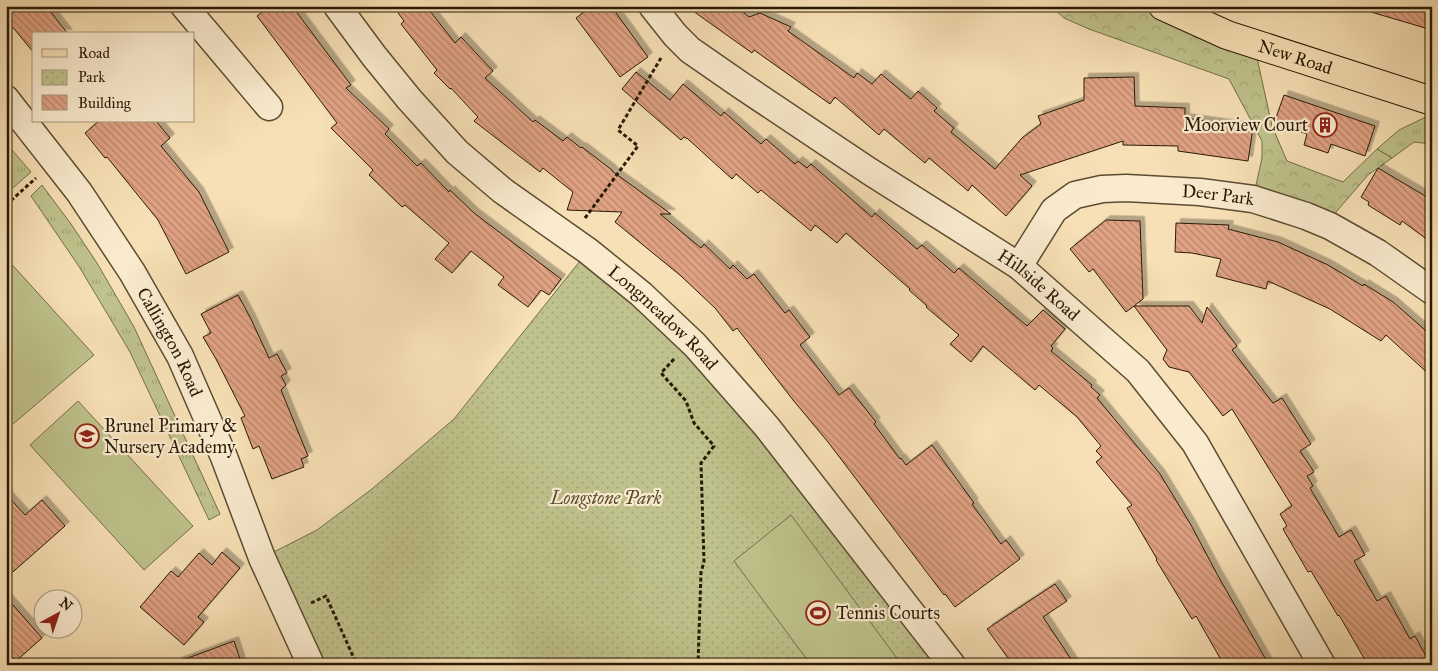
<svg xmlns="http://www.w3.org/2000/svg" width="1438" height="671" viewBox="0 0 1438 671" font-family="'IM FELL Great Primer',serif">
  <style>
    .grass { fill: url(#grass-tufts); stroke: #746e48 }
    .forest { fill: url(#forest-crowns); stroke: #746e48 }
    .park { fill: url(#park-dots); stroke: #746e48 }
    .pitch { fill: #bfc28c; stroke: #746e48 }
    .building { fill: url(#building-back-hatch); stroke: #291a05; filter: url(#shadow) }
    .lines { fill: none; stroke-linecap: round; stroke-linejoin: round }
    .minor-casing { stroke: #5c4c31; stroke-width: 29 }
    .major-casing { stroke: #291a05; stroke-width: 30 }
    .path { stroke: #291a05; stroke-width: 3; stroke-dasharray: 4 2.5; stroke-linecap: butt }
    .minor { stroke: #faebcf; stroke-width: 26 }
    .major { stroke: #f7e0b5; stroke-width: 28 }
    .labels { text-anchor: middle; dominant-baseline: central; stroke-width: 4.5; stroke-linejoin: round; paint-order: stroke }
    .street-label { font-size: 18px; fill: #291a05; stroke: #faebcf }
    .poi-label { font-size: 18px; fill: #291a05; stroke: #faebcf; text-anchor: start }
    .park-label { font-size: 18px; font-style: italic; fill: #564c2e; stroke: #faebcf }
  </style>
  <defs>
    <pattern id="grass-tufts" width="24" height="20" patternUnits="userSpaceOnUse" patternTransform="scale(1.25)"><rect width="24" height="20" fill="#bfc28c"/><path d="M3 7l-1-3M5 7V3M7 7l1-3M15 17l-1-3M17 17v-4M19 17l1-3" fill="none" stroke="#a4a677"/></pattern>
    <pattern id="forest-crowns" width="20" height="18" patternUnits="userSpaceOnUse" patternTransform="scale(1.25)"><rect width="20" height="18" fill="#bfc28c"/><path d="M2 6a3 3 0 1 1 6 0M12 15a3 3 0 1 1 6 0" fill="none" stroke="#a4a677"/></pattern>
    <pattern id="park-dots" width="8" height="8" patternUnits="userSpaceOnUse" patternTransform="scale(1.25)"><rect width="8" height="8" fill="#bfc28c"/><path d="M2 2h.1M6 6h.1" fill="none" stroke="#a4a677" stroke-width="1.8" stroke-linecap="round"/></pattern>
    <pattern id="building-back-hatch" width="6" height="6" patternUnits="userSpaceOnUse" patternTransform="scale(1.25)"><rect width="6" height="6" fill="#e0a283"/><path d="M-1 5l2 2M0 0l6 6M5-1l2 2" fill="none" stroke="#b68369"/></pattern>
    <filter id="shadow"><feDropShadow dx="4.5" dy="-4.5" stdDeviation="0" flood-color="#0004"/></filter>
  </defs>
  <rect width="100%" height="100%" fill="#f7e0b5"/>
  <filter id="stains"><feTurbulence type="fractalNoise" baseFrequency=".004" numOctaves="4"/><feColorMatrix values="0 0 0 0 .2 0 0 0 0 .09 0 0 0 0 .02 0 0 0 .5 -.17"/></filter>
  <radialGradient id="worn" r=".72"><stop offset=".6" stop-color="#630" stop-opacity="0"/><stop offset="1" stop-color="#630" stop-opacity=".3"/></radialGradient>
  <g class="grass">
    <path d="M1432 114V144L1414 142 1392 158 1377 149 1399 130Z"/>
    <path d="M6 143 31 172 6 194Z"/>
    <path d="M42 185 71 224 97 263 134 327 220 514 209 520 130 352 80 268 31 196Z"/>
  </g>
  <path class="forest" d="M1051 6H1198L1194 21 1254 44 1272 126 1287 161 1343 182 1377 149 1392 158 1368 175 1336 212 1330 226 1253 199 1262 158V141L1229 79 1089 29 1064 18Z"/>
  <path class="park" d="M588 251 641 294 952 665H311L262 558 317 530 372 489 454 419Z"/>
  <g class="pitch">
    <path d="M6 258 94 355 6 430Z"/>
    <path d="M78 401 193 526 144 570 30 445Z"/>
    <path d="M791 515 902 665H811L734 561Z"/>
  </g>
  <g class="building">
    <path d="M6 6H46L68 34H34V53L6 19Z"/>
    <path d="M270 6H292L351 85 346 88 389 129 385 134 417 166 421 163 449 192 450 190 474 213 561 279 549 295 541 290 528 307 498 285 504 277 471 251 452 273 435 259 449 243 405 205 402 207 369 175 373 170 331 128 337 123 257 16Z"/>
    <path d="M393 6H426L455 43 461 37 493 71 485 78 533 122 535 120 563 141 567 137 581 148 582 147 612 170V171L671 214H660L701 248 704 244 730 269 733 265 747 279 754 274 785 313 789 310 810 337 800 345 839 395 849 388 876 422 874 424 900 459 901 458 906 465 932 445 974 503 972 504 1001 544 1006 540 1020 559 955 607 945 594 944 595 828 442 793 400 737 328 733 331 715 308 681 276 615 222 622 212 567 210 573 192 543 168 540 172 474 121 478 117 451 88 450 89 434 73 437 70 401 24 404 21Z"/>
    <path d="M592 6H611L648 57 620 77 576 18Z"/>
    <path d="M686 6H735L749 17 760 13 791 27 788 31 854 78 857 73 872 84 881 74 911 99 918 91 937 108 934 111 954 128 951 132 995 169 1022 138 1041 124 1038 116 1084 100V78L1134 77 1135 106 1185 108V118L1253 128 1248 161 1178 151V146L1123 145V141L1020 175 1032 186 1006 216 972 185 968 191 929 158 925 163 884 129 879 135 835 97 830 104 754 50 752 53Z"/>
    <path d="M1371 6H1432V30L1371 12Z"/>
    <path d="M636 72 670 100 683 84 721 116 724 112 761 144 766 139 795 164 798 161 807 168 811 164 872 217 875 213 917 249 922 245 954 273 959 268 1027 326 1043 310 1065 329 1051 346 1053 348 1051 351 1092 385 1091 387 1100 395 1097 398 1160 474 1191 525 1218 576 1269 665H1224L1196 616 1192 619 1156 560 1157 559 1127 508 1132 505 1096 462 1102 457 1096 451 1101 446 1077 417 1039 385 1035 390 983 346 971 362 950 344 959 335 926 307 927 306 909 290 910 289 846 233 837 243 815 225 811 231 761 190 758 193 736 174 732 179 688 139 684 137 681 140 622 89Z"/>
    <path d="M1284 95 1375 126 1365 156 1331 144 1328 153 1304 145 1307 134 1274 123Z"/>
    <path d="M99 121H156L170 138 161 146 199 192 229 252 186 274 158 220 107 157 105 158 85 133Z"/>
    <path d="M1378 168 1432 200V243L1402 221 1400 225 1368 205 1369 202 1361 197Z"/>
    <path d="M1106 220 1140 221 1143 299 1134 306H1189L1202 323 1207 307 1237 346 1232 350 1273 403 1282 398 1311 444 1300 451 1314 472 1307 476 1313 486 1310 488 1339 537 1351 530 1365 555 1354 561 1377 601 1386 596 1410 639 1415 636 1431 665H1368L1339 615 1338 616 1311 571 1308 572 1283 529 1287 526 1280 514 1292 506 1232 409 1223 416 1189 372 1169 367 1163 359 1167 350 1134 306 1126 312 1093 269 1089 272 1070 249Z"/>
    <path d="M1176 223 1229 225 1228 229 1278 242 1328 265 1363 286 1364 284 1393 302 1432 336V377L1386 335 1381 341 1330 309 1268 281 1266 289 1216 276 1221 259 1192 253 1175 252Z"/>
    <path d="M238 295 250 317 269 358 277 354 287 373 281 376 286 385 281 390 308 456 301 459 304 467 272 479 259 446 253 449 241 418 245 416 216 359 203 337 211 333 201 314Z"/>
    <path d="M6 494 25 515 42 500 65 526 6 578Z"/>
    <path d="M222 552 240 568 198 617 204 622 184 645 140 607 171 571 178 577 199 553 212 565Z"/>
    <path d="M1055 584 1067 601 1043 617 1075 665H1013L987 629Z"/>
    <path d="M6 597 42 638 16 661 6 651Z"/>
    <path d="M234 641 242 665H177V662Z"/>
  </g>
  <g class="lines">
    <g class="minor-casing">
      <g id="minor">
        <path d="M184 6 269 107"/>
        <path id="s1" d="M337 6 374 56 409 99 457 152 503 191 588 251 641 294 695 345 767 427 952 665"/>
        <path id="s2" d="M652 6 675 35 690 50 742 86 869 171 1019 266 1138 371 1195 443 1322 665"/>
        <path id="s3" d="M6 99 79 192 132 272 180 356 224 457 262 558 311 665"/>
        <path id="s4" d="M1019 266 1054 210 1075 195 1102 189 1126 188 1200 192 1253 199 1306 216 1330 226 1378 253 1432 291"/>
      </g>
    </g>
    <g class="major-casing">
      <g id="major">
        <path id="s5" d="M1163 6 1227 35 1432 101"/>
      </g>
    </g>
    <g class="path">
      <path d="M6 205 36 178"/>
      <path d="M585 218 638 146 618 130 661 58"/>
      <path d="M674 359 661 373 686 401 694 423 714 446 701 463 704 562 701 572 698 665"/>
      <path d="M311 603 326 596 357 665"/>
    </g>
    <use href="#minor" class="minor"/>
    <use href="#major" class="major"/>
  </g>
  <defs>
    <g id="building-ring" transform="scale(1.25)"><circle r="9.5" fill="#faebcf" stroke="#8f2418" stroke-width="1.5"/><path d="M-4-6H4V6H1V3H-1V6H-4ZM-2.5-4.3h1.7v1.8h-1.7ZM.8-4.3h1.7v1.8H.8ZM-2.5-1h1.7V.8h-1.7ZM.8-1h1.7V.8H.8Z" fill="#8f2418"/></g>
    <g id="school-ring" transform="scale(1.25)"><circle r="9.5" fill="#faebcf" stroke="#8f2418" stroke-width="1.5"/><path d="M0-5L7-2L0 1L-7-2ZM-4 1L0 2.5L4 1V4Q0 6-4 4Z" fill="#8f2418"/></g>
    <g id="stadium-ring" transform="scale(1.25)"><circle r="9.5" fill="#faebcf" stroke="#8f2418" stroke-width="1.5"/><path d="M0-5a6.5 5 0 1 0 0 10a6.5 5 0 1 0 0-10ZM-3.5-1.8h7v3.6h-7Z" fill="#8f2418"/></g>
  </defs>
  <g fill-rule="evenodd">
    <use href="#building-ring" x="1325" y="125"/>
    <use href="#school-ring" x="87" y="436"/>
    <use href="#stadium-ring" x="818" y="613"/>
  </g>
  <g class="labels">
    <g class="street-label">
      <text stroke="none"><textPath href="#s5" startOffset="142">New Road</textPath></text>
      <text stroke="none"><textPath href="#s4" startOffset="236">Deer Park</textPath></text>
      <text stroke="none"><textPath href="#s2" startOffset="479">Hillside Road</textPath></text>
      <text stroke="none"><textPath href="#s1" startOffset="454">Longmeadow Road</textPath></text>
      <text stroke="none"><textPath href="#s3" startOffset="294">Callington Road</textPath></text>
    </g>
    <g class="poi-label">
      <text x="1308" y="125" text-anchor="end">Moorview Court</text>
      <text x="104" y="426">Brunel Primary &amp;<tspan x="104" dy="21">Nursery Academy</tspan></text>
      <text x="836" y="613">Tennis Courts</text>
    </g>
    <g class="park-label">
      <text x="606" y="498">Longstone Park</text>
    </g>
  </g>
  <rect width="1438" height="671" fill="none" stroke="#f7e0b5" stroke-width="25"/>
  <rect x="8" y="8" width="1423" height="656" fill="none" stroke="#291a05" stroke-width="2.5"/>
  <rect x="12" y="12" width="1413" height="646" fill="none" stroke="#291a05"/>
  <rect x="32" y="32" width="162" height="90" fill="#faebcf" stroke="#a6977e"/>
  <rect x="42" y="49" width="25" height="8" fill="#f7e0b5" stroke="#a6977e"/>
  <text x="78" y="58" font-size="15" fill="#291a05">Road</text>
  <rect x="42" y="70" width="25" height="15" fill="url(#park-dots)" stroke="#a6977e"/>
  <text x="78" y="82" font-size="15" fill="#291a05">Park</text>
  <rect x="42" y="95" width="25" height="15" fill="url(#building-back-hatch)" stroke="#a6977e"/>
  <text x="78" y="108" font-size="15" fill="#291a05">Building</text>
  <g transform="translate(58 614) rotate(40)"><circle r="24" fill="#faebcf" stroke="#a6977e"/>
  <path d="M0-4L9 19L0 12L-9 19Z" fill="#8f2418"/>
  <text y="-8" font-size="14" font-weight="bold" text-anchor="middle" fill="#291a05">N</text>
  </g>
  <rect width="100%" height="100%" filter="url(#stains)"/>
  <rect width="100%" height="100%" fill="url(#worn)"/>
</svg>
